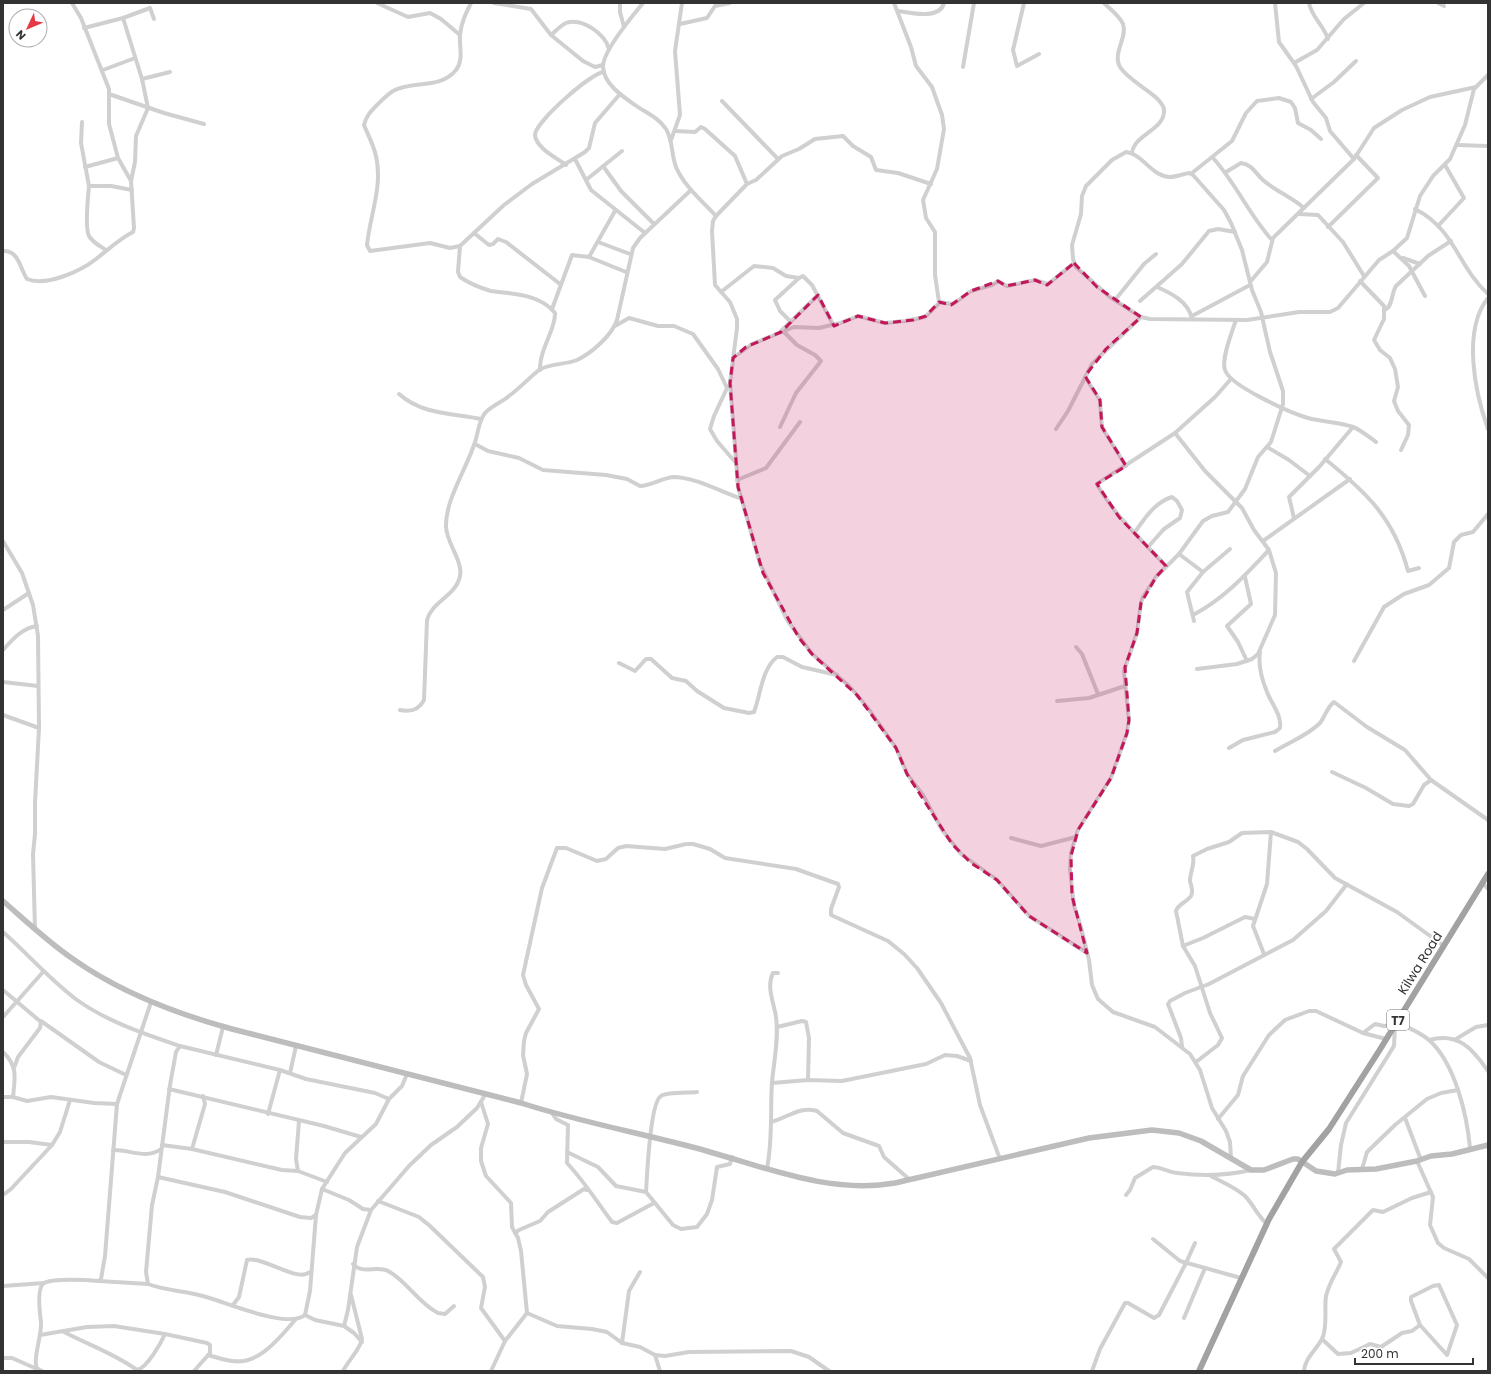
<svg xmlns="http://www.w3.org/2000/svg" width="1491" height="1374" viewBox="0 0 1491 1374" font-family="Poppins,sans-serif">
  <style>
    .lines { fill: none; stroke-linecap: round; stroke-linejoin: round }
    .minor { stroke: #d0d0d0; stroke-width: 4 }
    .secondary { stroke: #bdbdbd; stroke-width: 5.5 }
    .trunk { stroke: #a2a2a2; stroke-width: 6 }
    .marked { fill: #c2185b; fill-opacity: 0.2; stroke: #c2185b; stroke-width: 3; stroke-dasharray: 8 5; stroke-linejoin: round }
    .labels { text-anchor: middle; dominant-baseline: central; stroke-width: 4; stroke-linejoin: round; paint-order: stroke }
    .shield { fill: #fff; stroke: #707070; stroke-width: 1 }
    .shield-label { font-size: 12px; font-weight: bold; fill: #333 }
    .street-label { font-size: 13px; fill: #333; stroke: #fff }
  </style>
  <rect width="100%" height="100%" fill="#fff"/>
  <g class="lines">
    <g class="minor">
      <path d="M377 3 408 17 430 13 441 19 460 35"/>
      <path d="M471 3C466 13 461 23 460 35 459 46 464 60 456 70 440 90 412 80 393 91 388 94 382 100 377 105 371 111 366 116 364 125 368 135 374 146 376 156 383 186 370 215 367 245L370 251 430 243 450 248 460 246 504 205 532 184 585 152 589 148 595 123 620 94"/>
      <path d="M494 3 531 9 551 35 583 61 595 67 603 65"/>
      <path d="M620 3V12L624 27"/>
      <path d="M643 3C633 15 602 52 603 67 604 84 622 96 635 105 646 113 658 117 666 129 673 140 671 154 676 167 684 186 702 201 716 216"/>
      <path d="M894 3 911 47 916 66 932 87 942 115 944 129 937 169 923 200 926 218 935 232V275L939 302"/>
      <path d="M1024 3 1013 50 1017 66 1039 54"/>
      <path d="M1104 3C1110 9 1120 16 1123 24 1128 37 1112 53 1120 67 1130 83 1160 94 1164 109 1166 130 1134 134 1132 153"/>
      <path d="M1275 3 1279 42 1296 66 1313 102 1326 118 1330 131 1354 159"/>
      <path d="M1309 3C1311 16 1324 26 1328 39"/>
      <path d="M1438 3 1444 6"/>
      <path d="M898 11C910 13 940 20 944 3"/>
      <path d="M123 18 142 79 148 108 136 136 135 162 131 181"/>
      <path d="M680 24 707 18 715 6 730 3"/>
      <path d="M84 28 123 18 150 8 154 19"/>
      <path d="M551 35C556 31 561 25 566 23 582 17 605 34 609 49"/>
      <path d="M1294 63 1317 50 1344 19 1364 3"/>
      <path d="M963 67 974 3"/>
      <path d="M103 70 135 58"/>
      <path d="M142 79 170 72"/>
      <path d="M109 94 164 113 204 124"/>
      <path d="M1311 99 1334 82 1356 61"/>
      <path d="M722 101 778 159"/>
      <path d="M82 122 81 143 89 186H111L132 190"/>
      <path d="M675 131 695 132 701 127 705 129 735 156 747 184"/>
      <path d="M671 140 680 115 675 51 682 3"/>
      <path d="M1457 145 1488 146"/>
      <path d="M1213 158C1236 183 1249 215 1272 240"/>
      <path d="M575 159 591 190 645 233"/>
      <path d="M566 165C557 158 536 148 535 135 535 122 592 72 604 72"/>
      <path d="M603 166 621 191 654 224"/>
      <path d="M85 167 118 158"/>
      <path d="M1226 172 1241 163C1253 165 1255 173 1263 180 1275 191 1292 197 1304 208"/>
      <path d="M1192 173 1232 141 1246 113 1257 101 1279 98 1291 102 1295 108 1298 123 1311 130 1321 139"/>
      <path d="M586 180 622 151"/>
      <path d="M931 184 898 173 876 170 871 157 853 146 843 136 815 139 799 149 782 156 756 180 747 184 716 216 713 221 712 231 715 285 730 302 737 319V328L730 383 738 487 760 564 787 620 812 654 849 686 867 707 896 748 907 774 923 795 942 830 961 854 997 880 1029 916 1087 953"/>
      <path d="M89 186C88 196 85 228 89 236 92 242 100 246 106 250"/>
      <path d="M1415 209C1455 229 1458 267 1488 294"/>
      <path d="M1299 214 1318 215 1343 242 1364 276"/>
      <path d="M1438 226 1464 198 1445 165"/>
      <path d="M1328 227 1378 178 1356 155"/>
      <path d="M474 233 489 245 493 244 498 239 506 242 560 284"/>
      <path d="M598 242 630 254"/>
      <path d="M460 246 458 272 460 277C469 283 480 288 491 291 512 294 540 294 555 313 556 329 539 350 540 370"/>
      <path d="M3 251C19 250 20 269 27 279 46 287 81 271 96 259 108 250 119 239 133 232L134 228 131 181 118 158 109 124V89L81 18 72 3"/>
      <path d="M1393 251 1409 266 1425 296"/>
      <path d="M589 257 615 211"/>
      <path d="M1403 258 1420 264"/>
      <path d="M1360 281 1384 306V319L1374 340 1380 350 1390 358 1395 369 1398 387 1394 401 1398 411 1409 425 1408 435 1401 450"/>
      <path d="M1250 282 1267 262 1273 238 1354 159 1374 128 1402 110 1430 97 1476 87"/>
      <path d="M1157 287C1171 293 1189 302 1192 319"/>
      <path d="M721 292 754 266 773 268 786 276 799 278"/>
      <path d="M1488 298C1462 330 1475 393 1488 429"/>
      <path d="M1115 300 1144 264 1156 254"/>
      <path d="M1140 301 1182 264 1209 231 1218 229 1235 232"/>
      <path d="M552 309 572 255 589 257 626 272"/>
      <path d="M1385 310C1393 306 1391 294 1396 286L1428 256 1451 241"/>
      <path d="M1192 316 1250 285"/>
      <path d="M1236 320C1232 332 1221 359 1225 370 1230 386 1291 413 1308 418 1323 422 1339 422 1353 427 1361 430 1369 437 1376 442"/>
      <path d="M791 322 780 311 775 300 799 278 803 276 812 285 833 324"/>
      <path d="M615 326 629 318 658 326H674L693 334 718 369 727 388"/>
      <path d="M781 331 818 295"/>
      <path d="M734 357 752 344 794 327 819 328 840 323 858 316 885 323 905 321 925 317 940 302 953 304 971 291 992 285 998 281 1007 286 1035 280 1048 284 1074 263"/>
      <path d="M1085 377 1100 400 1102 427 1126 466"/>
      <path d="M728 386 714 416 710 429 717 441 736 463"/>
      <path d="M399 394C423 415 452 413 481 419"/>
      <path d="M780 427 796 393 821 361 815 355 797 345 783 331"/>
      <path d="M1056 429 1068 411 1092 364 1141 317"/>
      <path d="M1175 433 1205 471 1242 508 1254 530 1269 550 1276 573 1275 615 1258 654 1252 659 1237 664 1197 669"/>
      <path d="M475 444 488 451 519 458 543 470 606 475 627 479 640 486C651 486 662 478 673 477 695 477 721 492 742 499"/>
      <path d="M1267 447 1289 460 1310 476"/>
      <path d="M1325 459C1366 492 1394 518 1408 571L1419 568"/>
      <path d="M737 480 766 468 800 422"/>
      <path d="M1294 518 1289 497 1320 466 1353 427"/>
      <path d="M1135 532C1144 519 1155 502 1172 497L1177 501 1182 510 1180 518 1164 529 1148 547"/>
      <path d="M3 541 22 573 33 605 38 636 39 728 35 803V834L33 854 35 930"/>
      <path d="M1263 541 1350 479"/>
      <path d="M1179 554 1203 572 1230 549"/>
      <path d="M1166 566C1142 540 1115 516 1097 484L1175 433 1215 397 1231 379"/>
      <path d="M1245 577 1251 604 1227 626 1238 642 1247 661"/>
      <path d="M3 610 29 593"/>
      <path d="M1193 615C1224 599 1245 575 1269 550"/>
      <path d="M1194 621 1187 592 1203 572"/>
      <path d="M1076 647 1082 654 1098 694"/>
      <path d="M3 650C12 640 22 628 37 626"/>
      <path d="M1354 661 1384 607 1404 594 1429 585 1449 568 1454 542 1461 535 1473 532 1488 514"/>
      <path d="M619 663 635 671 646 659H651L672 678 686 681 697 691 724 708 749 713 754 712 755 709C761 692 762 669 777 657H783L802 667 837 675"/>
      <path d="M3 682 38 686"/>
      <path d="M1057 701 1089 698 1125 686"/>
      <path d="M400 710C411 712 419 710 424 700L427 620C432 601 456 596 460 576 463 561 447 544 446 527 445 501 466 469 474 445 478 435 478 422 485 413 491 406 502 402 509 396 520 388 529 378 539 370 550 363 565 365 577 360 592 353 612 335 617 320L633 248 640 238 691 190"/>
      <path d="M3 715 39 728"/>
      <path d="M1229 748 1243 740 1275 732 1280 728C1282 715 1271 703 1267 692 1262 680 1258 665 1260 652"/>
      <path d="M1275 751C1291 741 1307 736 1320 723 1325 717 1327 707 1334 702L1367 727 1405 750 1431 780 1488 820"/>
      <path d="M1332 772 1366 788 1393 804 1409 806 1413 804 1424 785 1431 780"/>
      <path d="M1011 838 1041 846 1076 837"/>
      <path d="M1482 882 1488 889"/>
      <path d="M3 932C28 954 50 980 77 1000 108 1022 145 1034 180 1046"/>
      <path d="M1183 946 1203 938 1245 917 1255 919"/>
      <path d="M1264 954 1253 926 1267 884 1271 832"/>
      <path d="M3 990 41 1022 40 1028 18 1057 14 1068"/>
      <path d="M3 1017 43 972"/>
      <path d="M41 1021 99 1062 126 1075"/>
      <path d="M1396 1022C1407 1027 1420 1032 1429 1040 1455 1063 1467 1115 1470 1148"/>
      <path d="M777 1027 802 1021 806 1022 809 1038 808 1080"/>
      <path d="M1456 1039 1476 1027 1488 1025"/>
      <path d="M1429 1040C1458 1032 1472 1048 1488 1071"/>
      <path d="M1182 1046 1181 1038 1168 1004 1170 1001 1185 993 1209 984 1293 940 1326 911 1347 884"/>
      <path d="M3 1052C18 1066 15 1078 13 1097"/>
      <path d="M216 1055 223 1027"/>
      <path d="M1196 1062 1218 1045 1222 1038 1210 1013 1195 966 1183 946 1176 911C1178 904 1187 902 1191 896 1194 891 1191 886 1190 881 1190 872 1195 865 1193 856L1207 849 1229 842 1242 833 1271 832 1298 842 1307 849 1335 878 1397 912 1444 946"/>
      <path d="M290 1073 296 1046"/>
      <path d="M772 1083 808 1080 842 1081 926 1064 945 1055 957 1056 971 1061"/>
      <path d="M169 1089 324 1126 361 1137"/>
      <path d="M3 1097H13L27 1101 51 1097 94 1103 117 1104"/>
      <path d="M389 1099 375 1093 306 1079 280 1070 180 1046 176 1052 170 1085 158 1177 152 1205 146 1272 148 1284C163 1290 183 1291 199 1295 222 1300 286 1330 305 1315L310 1291 316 1215 322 1189 345 1153 376 1124 389 1099 402 1086 407 1074"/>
      <path d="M481 1102 488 1124 481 1148V1161L486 1176 511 1203 512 1227 518 1238 521 1251 527 1313 505 1341 491 1371"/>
      <path d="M521 1103 527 1074 523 1055 524 1041 526 1033 539 1009 526 985 523 975 542 888 557 848H566L597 861 606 859 618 848 626 846 665 849 686 844H693L710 849 725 858 796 869 838 884 839 887 831 909V915L888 941 904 954 917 968 941 1003 970 1058 980 1105 1000 1159"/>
      <path d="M552 1113 556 1119 568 1125 567 1163C584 1181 597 1202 612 1222L617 1223 654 1203"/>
      <path d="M268 1114 280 1070"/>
      <path d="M1405 1118 1421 1160"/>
      <path d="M1218 1119 1238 1095 1243 1076 1269 1035 1285 1020 1309 1011H1316L1363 1033 1386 1039"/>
      <path d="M771 1122C787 1118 799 1106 817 1111L843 1133 879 1146 884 1157 910 1180"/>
      <path d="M3 1142H29L52 1145"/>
      <path d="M162 1145 192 1149 282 1170 298 1171 327 1182"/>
      <path d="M192 1149 205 1104 203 1096"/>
      <path d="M113 1150C128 1149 146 1160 161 1149"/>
      <path d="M567 1152 598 1167 616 1186 646 1192 673 1225 681 1229 697 1227 707 1214 712 1200 717 1167 730 1164 732 1157"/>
      <path d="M1231 1158 1230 1142 1226 1131 1212 1108 1200 1070 1190 1054 1155 1027 1113 1012 1098 999 1092 985 1089 960 1081 927 1074 905 1070 869 1071 853 1078 830 1111 778 1127 733 1129 720 1124 671 1137 633 1141 603 1143 597 1156 577 1179 554 1203 521 1212 516 1228 512 1245 489 1258 457 1271 442 1283 404V391L1270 352 1261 312 1252 290 1242 250 1231 223 1224 210 1193 175 1189 173C1183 174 1176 177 1170 177 1152 177 1143 154 1126 152L1112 160 1086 186 1082 196 1081 214 1072 245 1073 259 1076 267 1110 297 1141 317 1150 319 1247 320 1299 312H1330L1338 308 1379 260 1393 251 1407 238 1420 196 1433 176 1450 159 1465 125 1474 89 1488 75"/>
      <path d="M1417 1161 1433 1197 1430 1225 1438 1243 1444 1248 1469 1259 1488 1278"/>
      <path d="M767 1168C773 1139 770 1111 772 1082 774 1061 779 1038 776 1017 774 1003 766 987 773 973H778"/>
      <path d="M1362 1169 1367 1152 1395 1125 1427 1099 1441 1093 1458 1090"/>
      <path d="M298 1171 296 1159 299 1121"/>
      <path d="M1338 1173 1341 1145 1346 1123 1394 1046 1395 1025 1384 1026 1375 1024 1363 1033"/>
      <path d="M1211 1176C1222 1182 1235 1187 1245 1196 1253 1204 1257 1215 1266 1223"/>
      <path d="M158 1177 225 1192 300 1217 311 1218 316 1215"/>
      <path d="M322 1189 349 1200 363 1209 371 1210"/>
      <path d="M646 1192C647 1177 650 1102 661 1096 666 1092 690 1093 697 1092"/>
      <path d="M3 1195 11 1189 52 1145 60 1132 70 1100"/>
      <path d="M1126 1195 1130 1190 1135 1178 1153 1167C1161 1167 1168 1172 1177 1173 1202 1176 1226 1176 1251 1170"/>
      <path d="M378 1201 419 1217 430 1226 483 1277 485 1287 481 1308 505 1341"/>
      <path d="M515 1233 519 1230 540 1221 548 1212 584 1189 587 1190"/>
      <path d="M1153 1239 1180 1261 1241 1278"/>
      <path d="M353 1264C362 1275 377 1265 388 1271 407 1281 418 1303 438 1313L445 1314 454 1306"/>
      <path d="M99 1281 148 1284"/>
      <path d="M1439 1285 1457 1325 1447 1355 1420 1325 1411 1301V1297L1433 1286Z"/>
      <path d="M3 1286 44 1283"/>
      <path d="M233 1305 239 1297 247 1260C264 1256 297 1283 310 1272"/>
      <path d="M527 1313 557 1326 592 1329 607 1332 622 1343 640 1347 655 1355 665 1356 689 1352 791 1351 809 1357 829 1371"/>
      <path d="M305 1315 315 1320 344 1326 348 1310 357 1247 371 1210 409 1166 431 1145 457 1127 477 1108 485 1095"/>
      <path d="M1184 1318 1205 1268"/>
      <path d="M344 1326 354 1333 362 1342"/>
      <path d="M64 1332C89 1345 115 1354 137 1370 147 1368 161 1343 165 1334"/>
      <path d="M40 1335 87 1327 114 1326 165 1334 207 1343 210 1345V1353L194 1371"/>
      <path d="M1322 1339 1338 1354 1351 1353 1370 1344 1381 1347 1402 1333 1412 1331 1420 1325"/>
      <path d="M622 1343 629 1291 640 1272"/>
      <path d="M208 1355C216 1357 224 1360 232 1361 260 1365 280 1337 296 1319"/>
      <path d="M655 1355 660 1371"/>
      <path d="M3 1358H12L37 1369"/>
      <path d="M42 1371C39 1370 36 1368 36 1365 34 1355 42 1334 41 1322 40 1314 36 1288 44 1283 53 1278 88 1280 99 1281L101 1279 105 1256 117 1104 151 1002"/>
      <path d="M343 1371C348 1361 361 1348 362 1339L351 1295"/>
      <path d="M1092 1371 1100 1349 1125 1303H1128L1154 1318 1159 1315 1186 1263 1195 1243"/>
      <path d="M1304 1371C1305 1358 1316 1350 1322 1339 1328 1327 1324 1309 1326 1296 1329 1283 1336 1274 1341 1262L1334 1249 1373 1210 1383 1212 1412 1198 1431 1192"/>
    </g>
    <path class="secondary" d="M3 901C26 921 48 942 73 959 121 993 177 1014 232 1029L521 1103C577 1121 635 1132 692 1147 758 1164 826 1195 895 1183L1089 1138 1152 1130 1179 1133 1201 1141 1251 1170H1264L1293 1159H1298L1316 1171 1335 1174 1347 1170 1376 1169 1417 1161 1431 1156 1452 1154 1488 1145"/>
    <path class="trunk" d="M1199 1371 1269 1219 1302 1162 1329 1129 1379 1051 1488 874"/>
  </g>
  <path class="marked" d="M1074 263 1097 287 1141 317 1106 349 1085 376 1100 400 1102 427 1126 466 1097 484 1119 517 1166 566 1156 577 1141 603 1137 633 1125 667 1129 720 1127 733 1111 778 1078 830 1071 856 1072 896 1087 953 1029 916 997 880 971 863 952 844 907 774 896 748 857 695 812 654 799 638 763 573 738 487 730 383 733 358 746 347 781 332 818 295 834 326 858 316 885 323 913 320 926 316 939 302 951 305 971 291 998 281 1006 286 1035 280 1047 285Z"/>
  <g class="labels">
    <rect class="shield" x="1387" y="1010" width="22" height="20" rx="3"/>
    <g class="shield-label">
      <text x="1398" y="1020">T7</text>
    </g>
    <g class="street-label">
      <text transform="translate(1420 963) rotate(-58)">Kilwa Road</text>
    </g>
  </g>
  <rect width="1491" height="1374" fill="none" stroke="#333333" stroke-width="8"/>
  <g transform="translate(28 28) rotate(226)"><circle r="19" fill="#ffffff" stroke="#adadad"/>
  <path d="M0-3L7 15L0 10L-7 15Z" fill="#e63946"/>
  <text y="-6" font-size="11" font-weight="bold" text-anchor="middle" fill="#333333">N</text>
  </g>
  <path d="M1355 1358v6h118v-6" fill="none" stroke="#333333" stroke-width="2"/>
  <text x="1361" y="1358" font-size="12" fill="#333333" stroke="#ffffff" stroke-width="3" paint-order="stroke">200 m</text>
</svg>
